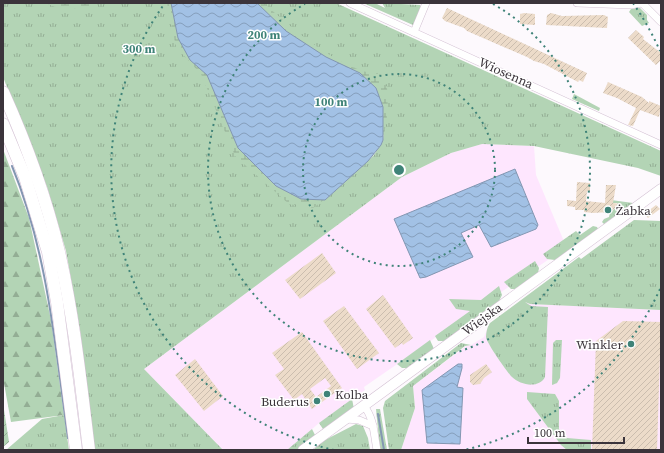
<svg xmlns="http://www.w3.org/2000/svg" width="664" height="453" viewBox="0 0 664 453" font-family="'Source Serif 4',serif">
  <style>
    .built { fill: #fee6fe }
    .grass { fill: url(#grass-tufts) }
    .forest { fill: url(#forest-firs) }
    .wetland { fill: url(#wetland-marsh) }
    .garden { fill: url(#garden-furrows) }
    .water { fill: url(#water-waves); stroke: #8397b2 }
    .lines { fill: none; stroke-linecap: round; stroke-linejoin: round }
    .stream { stroke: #8397b2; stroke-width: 2 }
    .building { fill: url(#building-hatch); fill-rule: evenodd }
    .street-casing { stroke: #d3c1d3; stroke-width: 8 }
    .secondary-casing { stroke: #d3c1d3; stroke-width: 11 }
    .primary-casing { stroke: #d3c1d3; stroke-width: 13 }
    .street { stroke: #fff; stroke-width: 7 }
    .secondary { stroke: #fff; stroke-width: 10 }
    .primary { stroke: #fff; stroke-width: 12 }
    .ring { fill: none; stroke: #3f8378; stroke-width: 2; stroke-dasharray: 2 4 }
    .poi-dot { fill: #3f8378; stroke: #fff; stroke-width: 1.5 }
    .labels { text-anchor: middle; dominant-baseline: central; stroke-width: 3; stroke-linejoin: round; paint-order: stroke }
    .street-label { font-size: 13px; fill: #3b343b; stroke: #fff }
    .poi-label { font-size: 13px; fill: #3b343b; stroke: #fff; text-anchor: start }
    .centre { fill: #3f8378; stroke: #fff; stroke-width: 2 }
    .ring-label { font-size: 12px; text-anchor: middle; font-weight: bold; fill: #3f8378; stroke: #fff; stroke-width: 3; stroke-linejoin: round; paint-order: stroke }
  </style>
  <defs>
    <pattern id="grass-tufts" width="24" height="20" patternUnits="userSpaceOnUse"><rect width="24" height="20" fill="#b3d4b5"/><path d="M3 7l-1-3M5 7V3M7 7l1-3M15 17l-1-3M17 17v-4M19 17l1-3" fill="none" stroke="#93ad94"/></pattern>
    <pattern id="forest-firs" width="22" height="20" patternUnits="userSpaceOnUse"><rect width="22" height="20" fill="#b3d4b5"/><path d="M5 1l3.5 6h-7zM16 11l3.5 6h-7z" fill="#93ad94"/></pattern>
    <pattern id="wetland-marsh" width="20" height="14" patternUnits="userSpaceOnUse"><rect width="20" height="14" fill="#b3d4b5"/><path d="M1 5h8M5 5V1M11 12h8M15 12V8" fill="none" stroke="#93ad94"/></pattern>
    <pattern id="garden-furrows" width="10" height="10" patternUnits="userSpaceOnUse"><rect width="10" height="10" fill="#b3d4b5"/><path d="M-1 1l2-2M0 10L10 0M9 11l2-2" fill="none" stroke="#93ad94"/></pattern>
    <pattern id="water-waves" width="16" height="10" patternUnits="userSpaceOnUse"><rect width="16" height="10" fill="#a2c1e5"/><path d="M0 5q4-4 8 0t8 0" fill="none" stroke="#859ebb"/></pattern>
    <pattern id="building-hatch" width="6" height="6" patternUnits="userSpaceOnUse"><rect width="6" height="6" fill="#ecdbc9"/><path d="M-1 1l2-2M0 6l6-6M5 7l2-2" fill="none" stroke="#cbbdae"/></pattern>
  </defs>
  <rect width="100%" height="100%" fill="#fdf9fd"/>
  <g class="built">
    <path d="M482 144 534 146 536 175 563 239 568 246 364 387 365 390 352 399 353 407 323 429 319 423 288 450H223L144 369 402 177 451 153Z"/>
    <path d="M523 301 530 304 661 310V450H401L415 408 413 386 466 346 471 345 484 337 488 327Z"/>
  </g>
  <g class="grass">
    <path d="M3 3H171L325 200 374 155 383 140 384 126 326 57 257 3H336L661 151V176L638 168 534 146 482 144 451 153 402 177 144 369 223 450H94L80 330 66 251 47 187 3 77Z"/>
    <path d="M363 3H375L385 8 382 3 420 5 422 8 413 25Z"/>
    <path d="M640 8 647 15V20L649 23 642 26 629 12 631 9Z"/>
    <path d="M574 94 600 108 599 111 572 99Z"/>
    <path d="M611 200 633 203 604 224 602 222 604 219 609 217 610 212 617 207V203H611Z"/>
    <path d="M634 220 661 221V310L530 304 525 302 531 306 548 307 545 377C539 389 520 385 512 377 507 372 486 342 486 337 486 333 487 327 490 323L579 257 581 259Z"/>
    <path d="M593 226 597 227 598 229 555 260 547 259 543 254 576 231 580 235Z"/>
    <path d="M535 261 539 268 538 273 515 289H511L504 282Z"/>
    <path d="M499 286 502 295 499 301 460 329 447 341H438L435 336 470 311 456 309 449 299 481 300Z"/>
    <path d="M430 340 434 349 409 368H402L397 364Z"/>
    <path d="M556 340H562L560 378 557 383 552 385 553 343Z"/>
    <path d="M461 343 471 345 465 346 413 386 415 408 401 450H389L383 408 385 401Z"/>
    <path d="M527 392 555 394 559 401V429L567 438 591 440V450H567L561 445 527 399Z"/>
    <path d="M352 399 354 409 323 429 319 423Z"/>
    <path d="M376 409H380L387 450H380Z"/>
    <path d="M64 415 69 450H6L42 419Z"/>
    <path d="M356 424 363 426 368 438 370 450H313L325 440Z"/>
    <path d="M312 429 315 435 299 450H287Z"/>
  </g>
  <path class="forest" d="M3 149 29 218 51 320 64 415 11 422 3 378Z"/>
  <g class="wetland">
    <path d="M46 3H101C85 8 61 12 46 3Z"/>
    <path d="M167 3H190L336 191 313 208 289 204 235 156 201 74 176 47Z"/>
    <path d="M241 3H264C291 28 342 72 379 74L387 87 388 110 384 135 375 132Z"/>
  </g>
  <path class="garden" d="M3 403 9 442 3 447Z"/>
  <g class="water">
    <path d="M171 3H257L286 31 326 57 360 73 376 88 383 107V140L381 145 368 161 325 200 301 199 276 186 238 148 207 75 190 60 178 38Z"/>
    <path d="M515 169 538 225 536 229 491 247 479 225 461 233 473 257 426 277 420 278 394 219Z"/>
    <path d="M458 364H462V368L457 387 463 388 460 444 427 443 422 390Z"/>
  </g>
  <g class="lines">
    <g class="stream">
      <path d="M12 166C48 253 55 347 68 438"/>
      <path d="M378 414 384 450"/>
    </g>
  </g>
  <g class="building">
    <path d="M447 8 587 73 583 82 579 80 578 82 544 64 534 61 527 57 467 31 464 28 445 21 442 18Z"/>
    <path d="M524 13 535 14V25L520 24V14Z"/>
    <path d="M551 13 562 16 604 15 608 17 607 28 546 25 547 15Z"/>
    <path d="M636 30 644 37 643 39 661 53V60L656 65 628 38Z"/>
    <path d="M608 82 642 97 649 103V101L661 106 659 117 640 110 633 126 628 125 636 108 617 98 603 93Z"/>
    <path d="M577 182 590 183V192L587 191 586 201 605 203 606 185H616L613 203 621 204 610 212 593 213 584 212V210H575V207L567 206V200L576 201Z"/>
    <path d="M656 205 660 209 648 218 644 214Z"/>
    <path d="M322 253 336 273 300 299 285 280Z"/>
    <path d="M383 295 413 338 403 345 402 343 395 348 366 309Z"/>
    <path d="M344 306 379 353 357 369 323 321Z"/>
    <path d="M623 321 661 322 657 450H592L596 341Z"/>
    <path d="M302 332 342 388 312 409 302 394 294 400 275 375 284 369 272 353ZM325 378 331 386 316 397 310 389Z"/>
    <path d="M195 359 223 396 204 411 175 375Z"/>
    <path d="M486 364 492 372 484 378 480 384 473 385 470 382V375Z"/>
  </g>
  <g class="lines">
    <g class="street-casing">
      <g id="street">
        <path d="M350 3 661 145"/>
        <path d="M577 3 631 5 641 3"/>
        <path d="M642 3 661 22"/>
        <path d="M414 32 426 3"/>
        <path d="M364 406C374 418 374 435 377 450"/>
        <path d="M346 419 359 420 373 426"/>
      </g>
    </g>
    <g class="secondary-casing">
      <path id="secondary" d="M303 450 661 189"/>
    </g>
    <g class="primary-casing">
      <g id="primary">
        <path d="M3 92C26 143 46 198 59 252 74 317 81 384 89 450"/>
        <path d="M3 124 25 177 48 252 57 302 76 450"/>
      </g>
    </g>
    <use href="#street" class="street"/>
    <use href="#secondary" class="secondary"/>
    <use href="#primary" class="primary"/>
  </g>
  <g class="ring">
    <circle cx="399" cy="170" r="96"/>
    <path d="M493 4A191 191 0 1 1 305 4"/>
    <path d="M660 289A287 287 0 0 1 464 450M334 450A287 287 0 0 1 165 3M633 3A287 287 0 0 1 660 51"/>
  </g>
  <g class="poi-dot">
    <circle cx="608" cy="210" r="4"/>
    <circle cx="631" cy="344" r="4"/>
    <circle cx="327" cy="394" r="4"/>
    <circle cx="317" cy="401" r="4"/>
  </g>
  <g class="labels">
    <g class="street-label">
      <text transform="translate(506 73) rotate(24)">Wiosenna</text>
      <text transform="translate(482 319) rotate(-36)">Wiejska</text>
    </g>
    <g class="poi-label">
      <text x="616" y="210">Żabka</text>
      <text x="623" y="344" text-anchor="end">Winkler</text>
      <text x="335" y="394">Kolba</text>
      <text x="309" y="401" text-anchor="end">Buderus</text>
    </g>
  </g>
  <circle cx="399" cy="170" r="6" class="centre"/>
  <g class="ring-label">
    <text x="264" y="39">200 m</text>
    <text x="139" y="53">300 m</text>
    <text x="331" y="106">100 m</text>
  </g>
  <rect width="664" height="453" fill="none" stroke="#3b343b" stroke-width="8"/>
  <path d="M528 437v6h96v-6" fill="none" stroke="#3b343b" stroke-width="2"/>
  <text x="534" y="437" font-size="12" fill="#3b343b" stroke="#ffffff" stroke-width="3" paint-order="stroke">100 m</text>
</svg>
